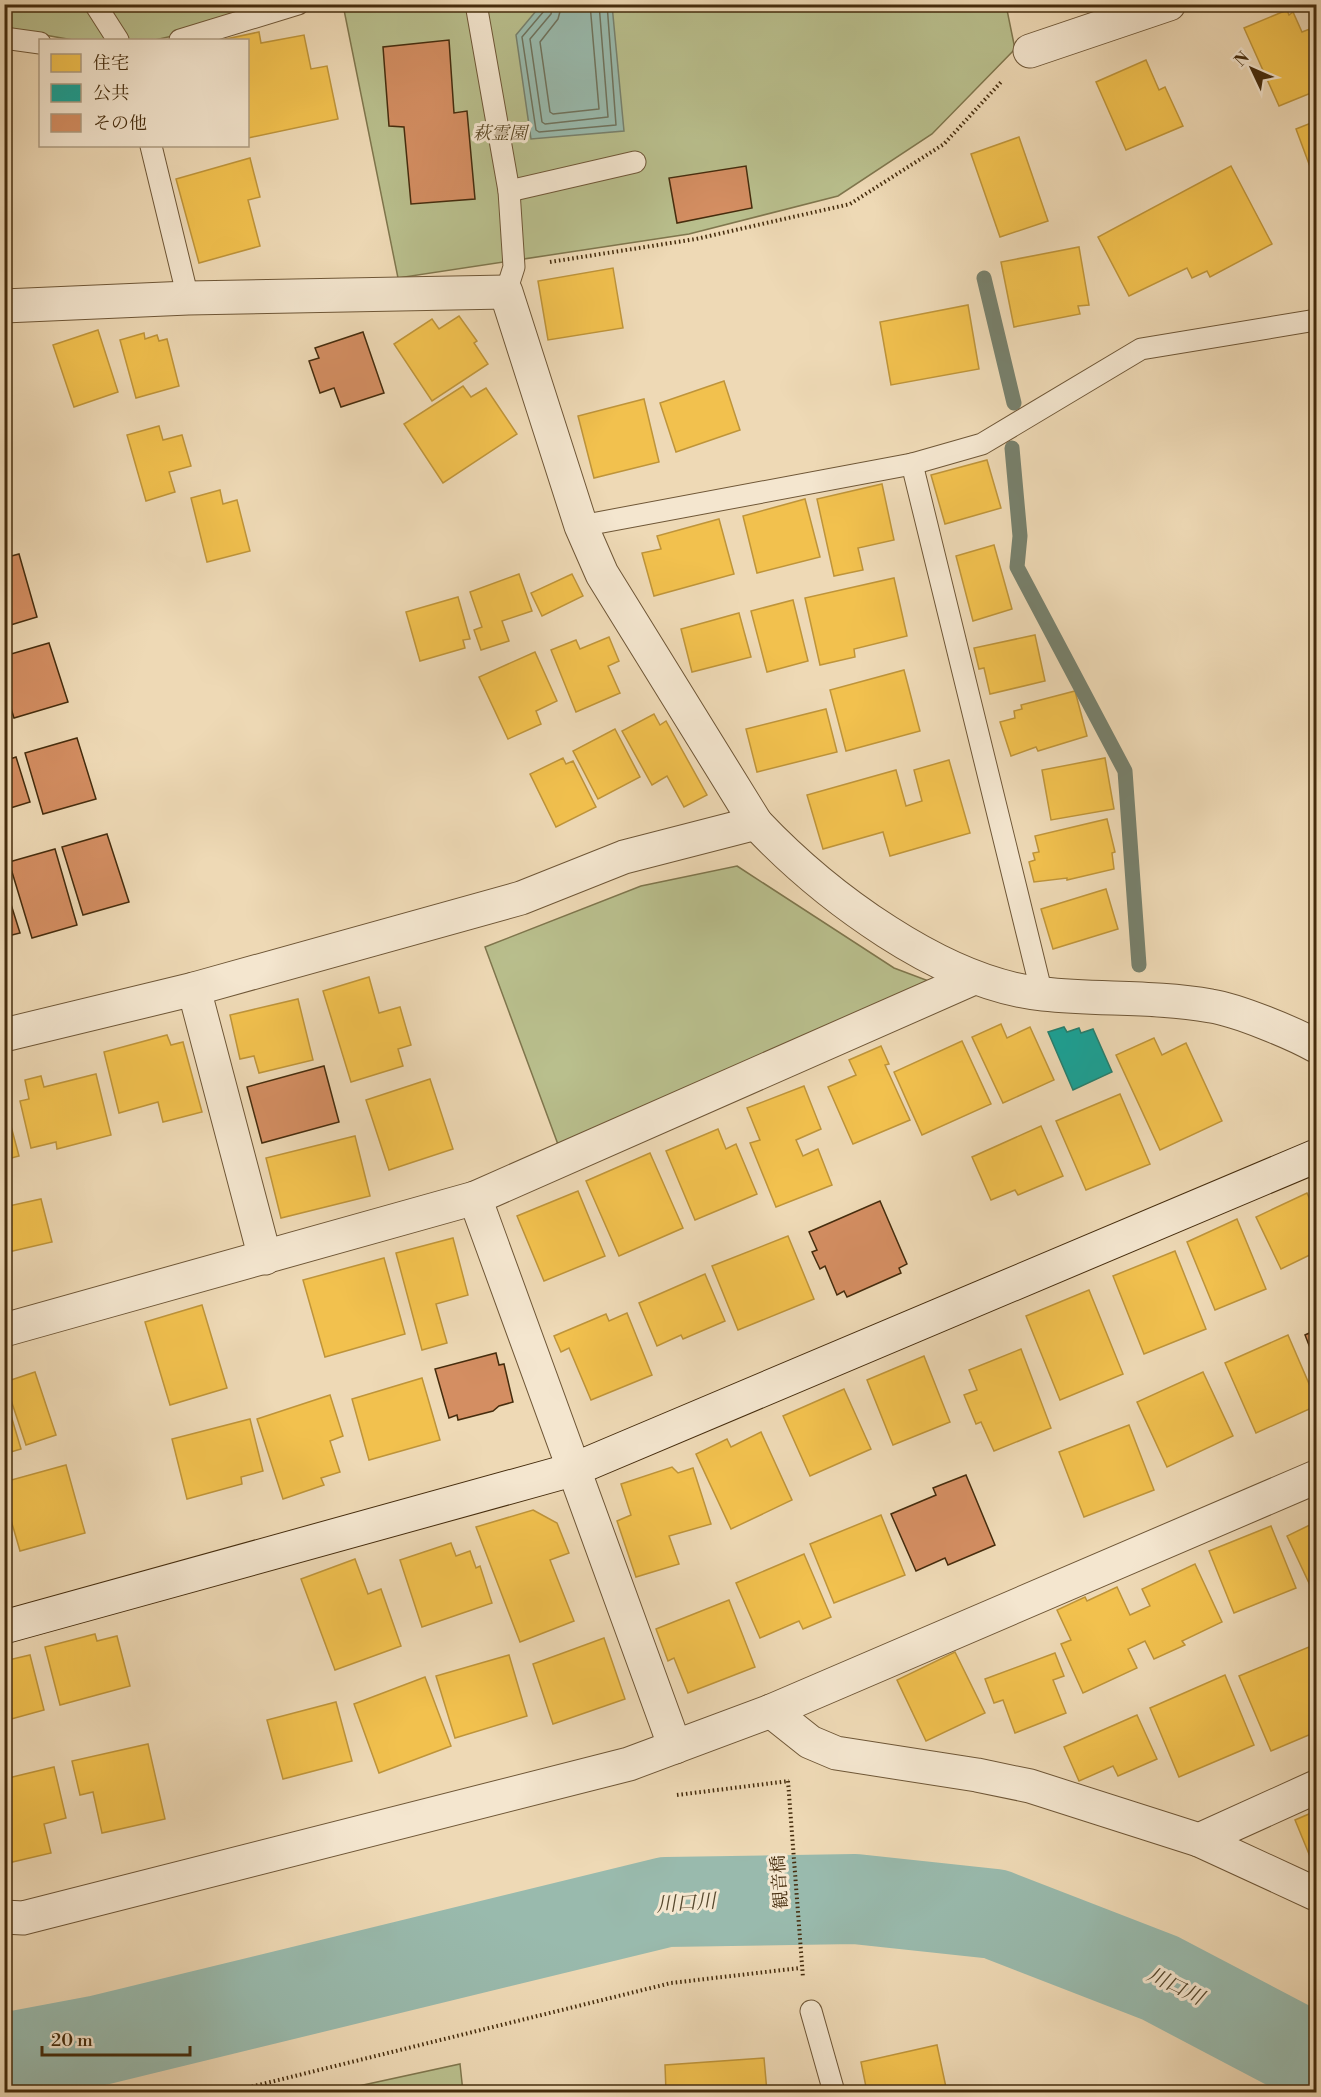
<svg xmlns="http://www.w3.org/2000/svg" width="1321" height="2097" viewBox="0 0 1321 2097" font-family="'Libre Bodoni','Noto Serif JP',serif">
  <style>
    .green { fill: #b9bf8d; stroke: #7f764d; stroke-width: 1.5 }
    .water { fill: #99baad; stroke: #77816d; stroke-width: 1.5 }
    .homes { fill: #f2c14e; stroke: #be943a; stroke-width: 1.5 }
    .public { fill: #17a398; stroke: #257f6e; stroke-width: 1.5 }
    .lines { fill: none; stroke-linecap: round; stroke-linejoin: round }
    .shore { stroke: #6f735d; stroke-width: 1.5 }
    .stream { stroke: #77816d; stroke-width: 15 }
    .river { stroke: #99baad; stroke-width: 90 }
    .building { fill: #d48e62; stroke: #452c0d; stroke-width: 1.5 }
    .lane-casing { stroke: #6f5737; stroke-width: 23 }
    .street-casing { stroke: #6f5737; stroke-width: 35 }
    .secondary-casing { stroke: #452c0d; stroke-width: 35 }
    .path { stroke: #452c0d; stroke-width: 4; stroke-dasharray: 1.5 3; stroke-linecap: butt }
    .lane { stroke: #f4e6cf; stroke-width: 21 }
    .street { stroke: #f4e6cf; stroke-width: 33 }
    .secondary { stroke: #f4e6cf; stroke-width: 33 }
    .labels { text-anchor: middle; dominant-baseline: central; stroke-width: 6; stroke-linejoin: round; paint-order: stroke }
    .park-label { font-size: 18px; font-style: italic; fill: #5c4927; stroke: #f4e6cf }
    .street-label { font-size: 18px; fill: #452c0d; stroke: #f4e6cf }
    .water-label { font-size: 20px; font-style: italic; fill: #56482d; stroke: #f4e6cf }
  </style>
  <rect width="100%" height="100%" fill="#eed9b5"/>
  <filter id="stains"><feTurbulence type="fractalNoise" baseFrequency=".00333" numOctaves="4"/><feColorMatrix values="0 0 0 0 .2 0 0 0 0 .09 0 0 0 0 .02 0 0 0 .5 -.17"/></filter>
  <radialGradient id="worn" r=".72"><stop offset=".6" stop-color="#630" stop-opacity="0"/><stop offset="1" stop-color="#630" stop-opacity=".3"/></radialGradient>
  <g class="green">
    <path d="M4 5H307L155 40H73L5 28Z"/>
    <path d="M343 5H1006L1015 49 932 134 838 196 689 234 398 278Z"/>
    <path d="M737 866 894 968 950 989 563 1158 485 947 641 886Z"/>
    <path d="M460 2064 463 2092H331Z"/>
  </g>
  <path class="water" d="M541 5H612L624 131 531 139 516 35Z"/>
  <g class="homes">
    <path d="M1287 10 1289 15 1293 12 1302 32 1315 27 1316 32V91L1279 106 1244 28Z"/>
    <path d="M259 32 261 43 304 35 311 69 327 66 338 119 248 138V40H221Z"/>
    <path d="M1146 60 1159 90 1165 87 1183 126 1126 150 1096 82Z"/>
    <path d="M1316 121V170L1312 172 1296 129Z"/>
    <path d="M1019 137 1048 221 1000 237 971 154Z"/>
    <path d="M250 158 260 197 248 200 260 246 199 263 176 179Z"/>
    <path d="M1231 166 1272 244 1210 277 1207 271 1192 278 1187 268 1129 296 1098 237Z"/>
    <path d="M1079 247 1089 305 1078 306 1080 314 1014 327 1001 262Z"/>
    <path d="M613 268 623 328 548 340 538 281Z"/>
    <path d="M968 305 979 369 891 385 880 322Z"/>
    <path d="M459 316 477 341 474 343 488 364 432 401 394 344 432 319 439 329Z"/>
    <path d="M98 330 118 392 74 407 53 345Z"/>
    <path d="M144 333 145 339 157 335 159 341 167 339 179 386 136 398 120 340Z"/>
    <path d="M724 381 740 430 676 452 660 403Z"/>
    <path d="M463 386 471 397 486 388 517 434 443 483 404 424Z"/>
    <path d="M644 399 659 462 594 478 578 416Z"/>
    <path d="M159 426 163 440 182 435 191 466 169 472 175 492 146 501 127 435Z"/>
    <path d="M987 460 1001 508 945 524 931 475Z"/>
    <path d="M882 484 894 540 858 548 863 570 834 576 817 499Z"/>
    <path d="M220 490 223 504 237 500 250 551 207 562 191 498Z"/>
    <path d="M805 499 820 557 757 573 743 516Z"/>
    <path d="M719 519 734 574 654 596 642 553 661 549 657 536Z"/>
    <path d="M994 545 1012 609 973 621 956 556Z"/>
    <path d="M519 574 532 611 502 621 509 641 481 650 474 630 482 627 470 592Z"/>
    <path d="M572 574 583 596 542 616 531 593Z"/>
    <path d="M894 578 907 636 854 649 855 657 820 665 805 598Z"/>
    <path d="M458 597 470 639 463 640 465 648 420 661 406 612Z"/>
    <path d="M793 600 808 661 767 672 751 611Z"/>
    <path d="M739 613 751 657 692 672 681 629Z"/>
    <path d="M1035 635 1045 681 990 694 984 668 979 669 974 648Z"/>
    <path d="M609 637 619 661 608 666 620 693 576 712 551 650 576 640 580 649Z"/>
    <path d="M535 652 557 701 536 711 541 724 508 739 479 677Z"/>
    <path d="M904 670 920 731 846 751 830 690Z"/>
    <path d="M1075 691 1087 736 1038 751 1036 747 1011 756 1000 722 1015 718 1014 711 1022 709 1021 705Z"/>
    <path d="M826 709 837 752 757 772 746 729Z"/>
    <path d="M654 714 660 725 666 721 707 795 684 807 667 776 652 785 622 731Z"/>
    <path d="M615 729 640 777 598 799 573 751Z"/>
    <path d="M563 758 566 764 573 761 596 807 556 827 530 774Z"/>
    <path d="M1105 758 1114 809 1051 820 1042 770Z"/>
    <path d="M949 760 970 833 890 856 883 832 823 849 807 795 896 770 906 806 922 801 914 770Z"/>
    <path d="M1107 819 1115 852 1112 853 1114 869 1067 880V878L1034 882 1029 862 1035 860 1033 853 1039 852 1035 836Z"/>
    <path d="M1106 889 1118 929 1053 949 1041 909Z"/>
    <path d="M369 977 379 1013 400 1007 411 1045 398 1049 403 1066 351 1082 323 991Z"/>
    <path d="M298 999 313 1060 259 1073 254 1056 240 1059 230 1015Z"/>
    <path d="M1001 1024 1007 1038 1030 1027 1054 1080 1003 1103 972 1037Z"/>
    <path d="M167 1035 171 1045 183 1042 202 1112 163 1122 158 1102 119 1113 104 1052Z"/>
    <path d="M1154 1038 1162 1055 1186 1043 1222 1121 1160 1150 1116 1055Z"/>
    <path d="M962 1041 991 1104 922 1135 894 1072Z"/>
    <path d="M881 1046 889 1064 885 1065 910 1120 853 1144 828 1087 856 1075 849 1060Z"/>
    <path d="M96 1074 111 1135 57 1149 56 1142 31 1148 20 1101 29 1099 25 1080 41 1076 44 1087Z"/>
    <path d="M430 1079 453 1149 389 1170 366 1100Z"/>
    <path d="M804 1086 821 1129 796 1140 803 1156 818 1149 832 1185 776 1207 750 1143 760 1140 747 1108Z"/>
    <path d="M1120 1094 1150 1164 1086 1190 1056 1121Z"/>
    <path d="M4 1100 19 1156 4 1160Z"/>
    <path d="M1041 1126 1063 1176 1018 1195 1015 1190 991 1200 972 1157Z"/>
    <path d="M718 1129 726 1149 736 1144 757 1194 695 1220 666 1151Z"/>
    <path d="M355 1136 370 1196 281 1218 266 1158Z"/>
    <path d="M650 1153 683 1228 619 1256 586 1181Z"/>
    <path d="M578 1191 605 1256 544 1281 517 1216Z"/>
    <path d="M1307 1193 1316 1213V1252L1281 1269 1256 1217Z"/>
    <path d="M41 1199 52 1242 4 1253V1207Z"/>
    <path d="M1237 1219 1266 1289 1215 1310 1187 1242Z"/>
    <path d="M788 1236 814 1299 738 1330 712 1266Z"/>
    <path d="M453 1238 468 1295 436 1304 447 1343 422 1350 396 1253Z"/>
    <path d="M1175 1251 1206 1329 1144 1354 1113 1276Z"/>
    <path d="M384 1258 405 1334 325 1357 303 1280Z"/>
    <path d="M705 1274 725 1321 683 1339 681 1335 657 1346 639 1303Z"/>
    <path d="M1089 1290 1123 1374 1060 1400 1026 1316Z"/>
    <path d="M202 1305 227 1388 170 1405 145 1322Z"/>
    <path d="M627 1313 652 1375 591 1400 569 1348 561 1352 554 1336 606 1314 609 1321Z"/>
    <path d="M1288 1335 1316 1400V1406L1256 1433 1225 1363Z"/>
    <path d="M1021 1349 1051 1428 994 1451 981 1422 976 1424 964 1395 977 1390 969 1370Z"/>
    <path d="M924 1356 950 1422 893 1445 867 1380Z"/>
    <path d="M35 1372 56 1435 26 1445 5 1382Z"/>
    <path d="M1203 1372 1233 1436 1167 1467 1137 1402Z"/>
    <path d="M422 1378 440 1440 369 1460 352 1399Z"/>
    <path d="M844 1389 871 1449 810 1476 783 1416Z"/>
    <path d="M4 1392 21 1449 4 1454Z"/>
    <path d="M330 1395 343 1436 330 1441 340 1472 321 1478 324 1485 283 1499 257 1419Z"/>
    <path d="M250 1419 263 1471 241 1477 242 1484 187 1499 172 1439Z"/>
    <path d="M1129 1425 1154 1490 1084 1517 1059 1452Z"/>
    <path d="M761 1432 792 1500 731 1529 696 1454 727 1439 731 1447Z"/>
    <path d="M66 1465 85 1533 20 1551 4 1496V1482Z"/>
    <path d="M672 1467 678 1473 693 1468 711 1524 669 1536 679 1564 636 1577 617 1521 631 1515 621 1484Z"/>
    <path d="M533 1510 557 1523 569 1553 550 1560 574 1621 520 1642 476 1527Z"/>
    <path d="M881 1515 905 1575 834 1603 810 1544Z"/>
    <path d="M1316 1522V1598L1287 1536Z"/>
    <path d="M1271 1526 1296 1588 1234 1613 1209 1551Z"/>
    <path d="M451 1543 456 1556 470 1551 476 1568 480 1566 492 1603 422 1627 400 1560Z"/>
    <path d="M804 1554 831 1617 803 1629 799 1621 760 1638 736 1583Z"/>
    <path d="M355 1559 368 1594 381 1589 401 1646 335 1670 301 1579Z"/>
    <path d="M1195 1564 1222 1622 1182 1641 1185 1645 1154 1659 1145 1641 1128 1649 1137 1668 1083 1693 1061 1644 1071 1640 1057 1610 1085 1597 1087 1601 1117 1587 1130 1615 1150 1606 1142 1589Z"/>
    <path d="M729 1600 755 1667 688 1693 674 1658 668 1661 656 1629Z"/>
    <path d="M95 1634 97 1641 117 1636 130 1686 60 1705 45 1647Z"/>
    <path d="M604 1638 625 1699 553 1724 533 1664Z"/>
    <path d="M1316 1644V1732L1271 1751 1239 1676Z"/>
    <path d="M955 1652 985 1713 926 1741 897 1680Z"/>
    <path d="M1055 1653 1064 1676 1053 1680 1066 1713 1015 1733 1003 1700 994 1703 985 1679Z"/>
    <path d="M30 1655 44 1710 4 1721V1661Z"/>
    <path d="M509 1655 527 1716 455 1738 436 1676Z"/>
    <path d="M1225 1675 1254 1745 1179 1777 1150 1708Z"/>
    <path d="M425 1677 451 1746 379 1773 354 1704Z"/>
    <path d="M336 1702 352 1761 283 1779 267 1720Z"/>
    <path d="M1137 1715 1157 1759 1118 1776 1113 1766 1079 1781 1064 1747Z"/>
    <path d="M148 1744 165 1819 102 1833 93 1792 80 1795 72 1761Z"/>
    <path d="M54 1767 66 1818 44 1824 51 1853 4 1864V1794L8 1793 4 1779Z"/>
    <path d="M1316 1811V1871L1295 1820Z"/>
    <path d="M937 2045 947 2092H867L861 2062Z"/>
    <path d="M764 2058 767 2092H666L665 2065Z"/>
  </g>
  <path class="public" d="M1064 1027 1067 1032 1079 1028 1081 1033 1093 1029 1112 1072 1073 1090 1048 1032Z"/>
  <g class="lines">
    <g class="shore">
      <path d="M545 4 544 11 522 37 536 130 539 132 616 125 607 4"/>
      <path d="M553 4 551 14 530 39 542 122 545 124 608 117 599 4"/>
      <path d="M562 4 558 19 540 42 550 112 553 114 599 109 590 4"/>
    </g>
    <g class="stream">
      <path d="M984 278 1014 403"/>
      <path d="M1012 448 1020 536 1017 567 1125 771 1139 965"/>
    </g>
    <path class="river" d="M4 2058 100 2040 666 1902 855 1899 995 1914 1160 1978 1316 2060"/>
  </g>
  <g class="building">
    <path d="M449 40 454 113 467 111 475 199 411 204 404 127 389 126 383 47Z"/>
    <path d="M746 166 752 208 677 223 669 178Z"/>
    <path d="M363 332 384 393 341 407 334 388 320 393 309 361 319 358 315 348Z"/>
    <path d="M19 554 37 617 4 627V558Z"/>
    <path d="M49 643 68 702 14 718 4 686V656Z"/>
    <path d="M77 738 96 799 43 814 25 753Z"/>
    <path d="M16 757 30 802 4 810V761Z"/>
    <path d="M107 834 129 902 83 915 62 847Z"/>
    <path d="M55 849 77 925 32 938 9 862Z"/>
    <path d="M4 882 20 933 4 937Z"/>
    <path d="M324 1066 339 1122 262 1143 247 1087Z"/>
    <path d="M880 1201 907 1264 899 1268 901 1273 847 1297 844 1291 837 1295 825 1266 820 1269 812 1252 817 1250 809 1232Z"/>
    <path d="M1316 1330V1363L1305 1335Z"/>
    <path d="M496 1353 499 1365 504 1364 513 1402 499 1406 493 1411 458 1420 457 1415 449 1418 435 1369Z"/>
    <path d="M966 1475 995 1545 948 1565 945 1558 916 1571 891 1514 936 1495 933 1488Z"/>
  </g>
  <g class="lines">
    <g class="lane-casing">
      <g id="lane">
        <path d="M95 4 118 40"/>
        <path d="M476 4 509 191 514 267 506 292"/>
        <path d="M4 38 40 43"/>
        <path d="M180 40 298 4"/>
        <path d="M151 146 188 298"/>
        <path d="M509 191 635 162"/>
        <path d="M912 464 1042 994"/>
        <path d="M581 526 912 464 982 444 1141 349 1316 320"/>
        <path d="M811 2011 834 2092"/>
      </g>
    </g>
    <g class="street-casing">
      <g id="street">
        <path d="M1030 51 1169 4"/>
        <path d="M4 306 188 298 506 292 581 526 602 574 756 823C824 895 942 984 1043 994 1099 1000 1155 996 1211 1006 1237 1010 1293 1033 1316 1046"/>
        <path d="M194 989 265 1258"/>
        <path d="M4 1035 194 989 521 898 624 857 756 823"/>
        <path d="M475 1198 675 1747"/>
        <path d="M4 1330 475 1198 974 978"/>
        <path d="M771 1711 810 1742 836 1753 977 1775 1030 1786 1199 1840 1316 1787"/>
        <path d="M1199 1840 1316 1894"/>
        <path d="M4 1917 23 1918 629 1764 771 1711 1316 1477"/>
      </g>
    </g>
    <g class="secondary-casing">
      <path id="secondary" d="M4 1627 575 1469 1316 1156"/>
    </g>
    <g class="path">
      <path d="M550 262 696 239 850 204 944 144 1002 81"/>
      <path d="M788 1781 803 1978"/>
      <path d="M677 1795 789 1781"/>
      <path d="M230 2092 671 1983 800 1968"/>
    </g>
    <use href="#lane" class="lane"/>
    <use href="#street" class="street"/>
    <use href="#secondary" class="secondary"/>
  </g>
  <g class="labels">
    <g class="park-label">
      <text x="500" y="133">萩霊園</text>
    </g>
    <g class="street-label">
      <text transform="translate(780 1882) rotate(-94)">観音橋</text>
    </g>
    <g class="water-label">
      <text transform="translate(686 1904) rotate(-4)">川口川</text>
      <text transform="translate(1175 1987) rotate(26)">川口川</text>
    </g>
  </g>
  <rect width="1321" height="2097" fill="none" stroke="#eed9b5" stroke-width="24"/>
  <rect x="6" y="6" width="1309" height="2085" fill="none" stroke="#452c0d" stroke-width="3"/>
  <rect x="12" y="12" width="1297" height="2073" fill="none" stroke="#452c0d" stroke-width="1.5"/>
  <rect x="39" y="39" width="210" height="108" fill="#f4e6cf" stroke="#ae9c81" stroke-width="1.5"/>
  <rect x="51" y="54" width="30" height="18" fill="#f2c14e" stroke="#ae9c81" stroke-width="1.5"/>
  <text x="93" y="69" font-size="18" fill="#452c0d">住宅</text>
  <rect x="51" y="84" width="30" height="18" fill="#17a398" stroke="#ae9c81" stroke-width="1.5"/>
  <text x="93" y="99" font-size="18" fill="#452c0d">公共</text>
  <rect x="51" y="114" width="30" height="18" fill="#d48e62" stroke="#ae9c81" stroke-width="1.5"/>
  <text x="93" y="129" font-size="18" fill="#452c0d">その他</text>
  <g transform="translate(1252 69) rotate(314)" stroke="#f4e6cf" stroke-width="4.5" paint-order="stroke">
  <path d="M0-4.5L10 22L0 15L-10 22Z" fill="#452c0d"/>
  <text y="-9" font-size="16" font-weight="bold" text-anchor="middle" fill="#452c0d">N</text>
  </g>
  <path d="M42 2046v9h148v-9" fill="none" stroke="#452c0d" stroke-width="3"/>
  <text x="51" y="2046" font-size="18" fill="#452c0d" stroke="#f4e6cf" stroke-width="4.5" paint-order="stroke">20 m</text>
  <rect width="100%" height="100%" filter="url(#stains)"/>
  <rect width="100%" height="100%" fill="url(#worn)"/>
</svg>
